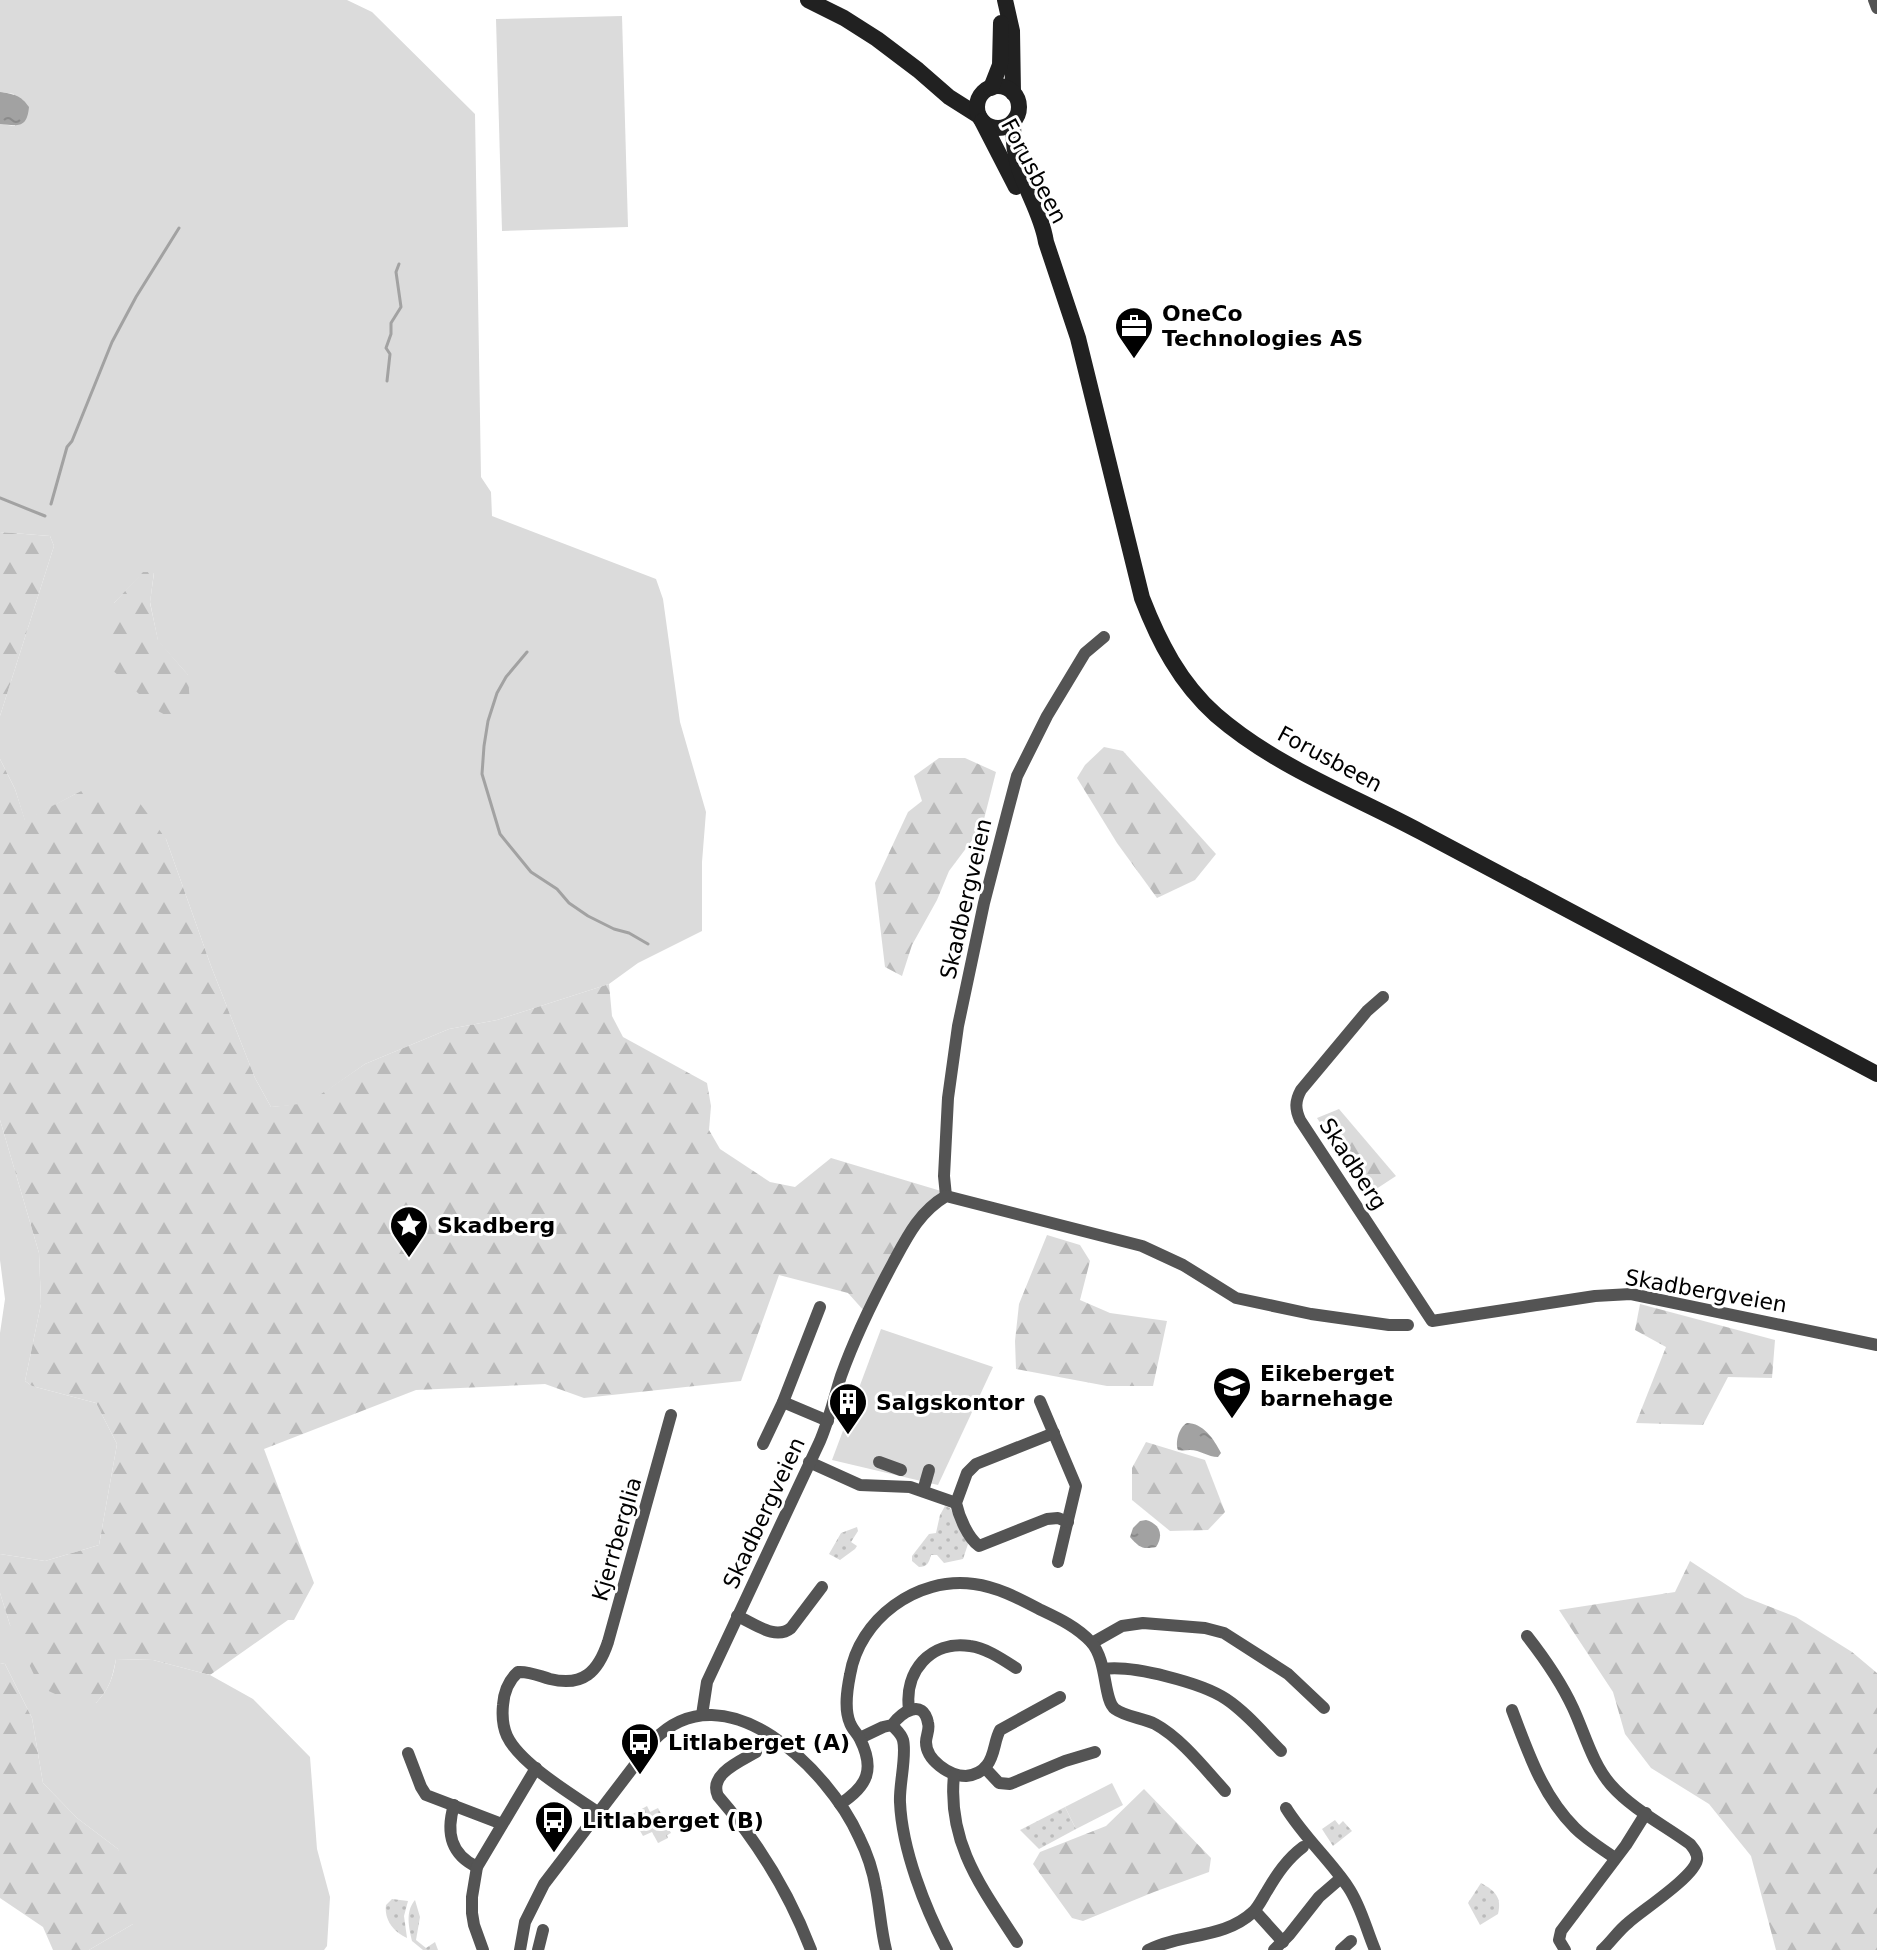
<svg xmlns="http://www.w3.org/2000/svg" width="1877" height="1950" viewBox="0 0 1877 1950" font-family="'DejaVu Sans',sans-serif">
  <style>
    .green { fill: #dbdbdb; fill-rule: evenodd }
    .forest { fill: url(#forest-firs) }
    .park { fill: url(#park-dots) }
    .water { fill: url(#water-ripples) }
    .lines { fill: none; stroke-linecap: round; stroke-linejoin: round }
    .stream { stroke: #a2a2a2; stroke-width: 3 }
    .street { stroke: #545454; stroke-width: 12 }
    .secondary { stroke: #212121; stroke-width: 16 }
    .labels { text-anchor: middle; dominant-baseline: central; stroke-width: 6; stroke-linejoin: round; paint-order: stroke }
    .street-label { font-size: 22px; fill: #000; stroke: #fff }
    .poi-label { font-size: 22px; font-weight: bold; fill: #000; stroke: #fff; text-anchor: start }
  </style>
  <defs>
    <pattern id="forest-firs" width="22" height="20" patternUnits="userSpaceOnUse" patternTransform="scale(2)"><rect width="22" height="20" fill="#dbdbdb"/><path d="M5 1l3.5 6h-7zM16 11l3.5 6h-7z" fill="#bababa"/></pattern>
    <pattern id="park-dots" width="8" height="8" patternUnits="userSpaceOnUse" patternTransform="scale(2)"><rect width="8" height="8" fill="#dbdbdb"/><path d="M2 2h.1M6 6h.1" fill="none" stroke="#bababa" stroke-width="1.8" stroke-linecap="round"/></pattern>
    <pattern id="water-ripples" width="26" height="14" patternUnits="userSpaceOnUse" patternTransform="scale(2)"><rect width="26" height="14" fill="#a2a2a2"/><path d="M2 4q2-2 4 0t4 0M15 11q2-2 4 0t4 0" fill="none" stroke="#8a8a8a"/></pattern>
  </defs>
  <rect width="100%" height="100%" fill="#fff"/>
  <g class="green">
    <path d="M0 0H347L372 12 475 114 481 477 491 492 492 516 656 579 663 599 680 722 706 812 702 862V931L638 963 609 984 497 1020 449 1029 365 1064 308 1104 271 1107 255 1078 211 966 166 839 81 791 25 821 15 789 0 759V716L54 546 50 536 0 532V124L15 126 14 94 0 92ZM143 573H154L150 602 158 641 188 675 114 603Z"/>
    <path d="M622 16 628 227 502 231 496 19Z"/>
    <path d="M0 1120 39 1253 41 1304 25 1381 32 1386 96 1403 117 1444 99 1545 45 1561 0 1554V1333L5 1299 0 1260Z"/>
    <path d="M881 1329 993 1367 938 1485 832 1460Z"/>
    <path d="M0 1593 10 1625 96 1703C109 1689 113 1678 116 1659L153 1660 210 1675 253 1699 310 1757 317 1849 330 1897 327 1946 324 1950H89L133 1924 118 1849 77 1818 43 1783 32 1718 5 1664 0 1663Z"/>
    <path d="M1112 1783 1123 1805 1076 1829 1065 1807Z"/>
  </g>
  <g class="forest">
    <path d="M0 532 50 536 54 546 0 716Z"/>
    <path d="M143 572H154L150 603 158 640 188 675 190 705 180 723 158 711 110 668 102 623 114 603Z"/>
    <path d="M1104 747 1123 751 1216 854 1195 880 1157 898 1117 843 1077 778 1085 765Z"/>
    <path d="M939 758H965L996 772 982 827 949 871 937 900 912 945 902 976 885 967 875 883 908 812 922 801 914 776Z"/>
    <path d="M0 759 15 789 25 820 81 791 136 798 166 839 211 966 255 1078 271 1107 308 1103 365 1064 449 1029 497 1020 609 984 612 1016 623 1037 707 1083 711 1106 709 1130 720 1149 770 1182 795 1187 831 1158 941 1191 865 1312 848 1293 779 1275 741 1381 584 1398 545 1384 416 1390 264 1449 314 1583 294 1620H288L210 1675 153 1660 116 1659C112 1679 110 1688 96 1703L66 1699 40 1687 10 1625 0 1593V1554L45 1561 99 1545 117 1444 96 1403 32 1386 25 1381 41 1304 39 1253 0 1120Z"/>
    <path d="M1339 1109 1396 1176 1367 1195 1317 1118Z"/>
    <path d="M1047 1235 1080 1245 1090 1261 1080 1300 1110 1313 1167 1321 1153 1386H1107L1016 1369 1015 1341 1019 1304Z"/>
    <path d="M1640 1304 1775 1340 1772 1378 1728 1377 1703 1425 1636 1423 1666 1347 1635 1330Z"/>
    <path d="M1146 1442 1205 1460 1225 1512 1208 1530 1170 1531 1132 1500V1468Z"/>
    <path d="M1690 1561 1745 1597 1796 1617 1852 1652 1877 1673V1950H1776L1751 1856 1709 1804 1651 1768 1625 1734 1613 1692 1559 1610 1675 1592Z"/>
    <path d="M0 1663 5 1664 32 1718 43 1783 77 1818 118 1849 133 1883V1924L89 1950H53L43 1927 0 1898Z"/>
    <path d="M1144 1789 1211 1858 1209 1872 1154 1892 1083 1921 1072 1918 1033 1864 1040 1852 1106 1826Z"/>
  </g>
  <g class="park">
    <path d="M945 1506 950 1508 967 1539 968 1544 963 1559 944 1563 937 1555H931C929 1563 927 1567 919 1567L912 1561V1556L929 1534 936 1533 940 1515Z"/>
    <path d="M857 1527 858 1531 851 1542 857 1546 855 1549 840 1560 829 1554 841 1533Z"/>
    <path d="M647 1806 650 1812 658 1808 671 1833 667 1835 668 1838 658 1843 652 1832 643 1836 631 1815Z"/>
    <path d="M1065 1807 1076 1829 1039 1849 1020 1830Z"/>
    <path d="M1335 1820 1339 1825 1343 1821 1352 1831 1333 1846 1322 1829Z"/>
    <path d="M1481 1883C1495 1891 1502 1897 1498 1914L1480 1925 1468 1903Z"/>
    <path d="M392 1899 408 1901 404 1916 407 1938C394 1932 384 1920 386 1905Z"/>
    <path d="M415 1900 420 1917 416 1940 426 1948 435 1942 438 1950H423L412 1941C409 1927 405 1912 415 1900Z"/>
  </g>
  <g class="water">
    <path d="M0 92C13 94 21 95 29 107 27 128 19 126 0 124Z"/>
    <path d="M1187 1423C1203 1423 1214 1439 1221 1453L1218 1457C1208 1457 1200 1450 1190 1450 1186 1450 1182 1451 1178 1450 1175 1442 1179 1427 1187 1423Z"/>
    <path d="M1146 1520C1160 1524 1164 1535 1156 1547 1142 1550 1139 1547 1130 1537L1133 1528 1140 1521Z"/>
  </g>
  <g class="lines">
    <g class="stream">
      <path d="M387 381 390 354 386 348 391 334V323L401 307 396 272 399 264"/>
      <path d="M0 498 45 516"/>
      <path d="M51 504 67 447 72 441 112 342 136 297 179 228"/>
      <path d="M527 652 506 677 497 693 488 721 484 746 482 774 500 834 531 872 557 889 569 903 588 916 614 929 629 933 648 944"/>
    </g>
    <g class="street">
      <path d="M1874 0 1877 8"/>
      <path d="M1383 997 1367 1011 1301 1090C1295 1101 1295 1109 1300 1120L1432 1321 1595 1296 1631 1294 1877 1345"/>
      <path d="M946 1196 944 1176 948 1098 958 1026 984 903 1007 814 1017 776 1047 716 1085 653 1104 637"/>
      <path d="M1040 1401 1076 1486 1058 1562"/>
      <path d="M783 1402 828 1421"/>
      <path d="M1054 1433 976 1464 967 1473 956 1503C959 1517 968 1538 979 1546L1047 1519 1058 1518 1068 1522"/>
      <path d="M763 1444 783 1402 820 1307"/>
      <path d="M809 1462 860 1485 910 1487 956 1503"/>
      <path d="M879 1462 901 1470"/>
      <path d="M923 1491 929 1470"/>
      <path d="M737 1616C754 1623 775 1641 791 1628L822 1587"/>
      <path d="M1527 1636C1545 1659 1561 1682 1573 1708 1585 1734 1592 1763 1611 1785 1632 1809 1664 1825 1690 1844 1694 1849 1698 1853 1697 1860 1694 1877 1641 1911 1628 1923 1618 1931 1611 1942 1602 1950"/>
      <path d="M1092 1643 1122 1626 1143 1623 1205 1628 1224 1633 1288 1674 1324 1708"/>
      <path d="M1104 1669C1133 1665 1202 1683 1226 1699 1247 1713 1263 1733 1281 1751"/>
      <path d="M909 1709C904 1672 930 1640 970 1646 986 1648 1002 1659 1016 1668"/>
      <path d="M1512 1710C1528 1752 1542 1795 1575 1828 1587 1840 1601 1848 1615 1858"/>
      <path d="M702 1715 707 1682 820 1441C829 1420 834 1398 841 1376 855 1337 873 1300 893 1263 907 1237 919 1212 946 1196L1142 1246 1183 1265 1236 1298 1311 1314 1389 1325H1408"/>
      <path d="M892 1725C896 1730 901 1733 903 1740 907 1755 899 1785 900 1802 902 1850 925 1908 947 1950"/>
      <path d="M860 1738 883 1727 892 1725C901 1713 923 1697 928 1723 930 1729 926 1736 926 1742 926 1760 949 1776 966 1776 975 1775 982 1772 987 1765 995 1755 994 1741 1000 1730L1060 1697"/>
      <path d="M756 1752C741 1761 708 1774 718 1796 757 1841 790 1895 811 1950"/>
      <path d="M408 1753 421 1787 426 1795 502 1824"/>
      <path d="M985 1768 999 1783 1010 1784 1065 1761 1095 1752"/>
      <path d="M954 1775C947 1843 982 1888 1017 1942"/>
      <path d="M840 1804C868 1786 875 1769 860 1739 857 1733 852 1729 850 1723 844 1709 847 1690 850 1675 859 1619 917 1576 974 1584 998 1587 1020 1599 1041 1610 1060 1619 1077 1627 1091 1642 1108 1661 1103 1700 1115 1709 1126 1717 1143 1718 1155 1724 1181 1738 1205 1769 1225 1791"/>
      <path d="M454 1805C446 1832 450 1854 477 1867"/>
      <path d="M1286 1808C1304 1837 1329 1859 1348 1887 1361 1906 1366 1929 1375 1950"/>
      <path d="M599 1813C573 1795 520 1764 507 1736 503 1727 502 1715 503 1705 504 1691 508 1681 518 1672 529 1671 539 1676 550 1679 583 1687 598 1672 608 1642L671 1415"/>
      <path d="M1255 1911 1283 1942"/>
      <path d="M483 1950 474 1925 472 1913V1897L477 1867 536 1768"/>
      <path d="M520 1950 525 1922 544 1884 654 1740C725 1667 829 1770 859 1837 867 1853 873 1871 876 1889 880 1910 881 1930 886 1950"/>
      <path d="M538 1950 543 1930"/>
      <path d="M1148 1950C1182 1933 1224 1939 1253 1912 1259 1906 1263 1897 1267 1891 1277 1874 1287 1859 1303 1847"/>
      <path d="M1274 1950 1289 1935 1319 1897 1341 1878"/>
      <path d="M1341 1950 1351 1941"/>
      <path d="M1565 1950 1559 1940 1561 1931 1626 1845 1646 1813"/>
    </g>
    <g class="secondary">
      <path d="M808 0 844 18 877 39 918 70 949 97 979 116"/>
      <path d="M1005 0 1012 31 1013 93"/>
      <circle cx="998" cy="107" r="21"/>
      <path d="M991 88 1000 65 1001 23"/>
      <path d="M982 121 1016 187"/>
      <path d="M1013 122C1013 138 1014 153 1019 168 1027 193 1042 216 1046 242L1078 338 1142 598C1159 642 1180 683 1216 715 1276 767 1352 795 1421 832 1573 913 1725 993 1877 1074"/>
    </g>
  </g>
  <defs>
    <g id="office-pin" transform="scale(2)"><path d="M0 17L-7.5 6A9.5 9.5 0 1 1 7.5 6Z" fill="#000" stroke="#fff"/><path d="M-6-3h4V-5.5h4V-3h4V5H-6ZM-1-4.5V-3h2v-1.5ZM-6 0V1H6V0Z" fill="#fff"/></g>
    <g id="sight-pin" transform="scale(2)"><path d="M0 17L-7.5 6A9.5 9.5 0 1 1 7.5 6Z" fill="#000" stroke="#fff"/><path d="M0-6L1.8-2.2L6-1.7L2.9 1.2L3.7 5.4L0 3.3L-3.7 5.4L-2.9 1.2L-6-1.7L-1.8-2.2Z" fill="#fff"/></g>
    <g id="school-pin" transform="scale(2)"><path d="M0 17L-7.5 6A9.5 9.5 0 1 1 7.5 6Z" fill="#000" stroke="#fff"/><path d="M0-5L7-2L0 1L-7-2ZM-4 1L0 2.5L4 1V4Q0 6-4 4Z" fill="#fff"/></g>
    <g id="building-pin" transform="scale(2)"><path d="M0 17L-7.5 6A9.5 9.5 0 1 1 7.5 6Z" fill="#000" stroke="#fff"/><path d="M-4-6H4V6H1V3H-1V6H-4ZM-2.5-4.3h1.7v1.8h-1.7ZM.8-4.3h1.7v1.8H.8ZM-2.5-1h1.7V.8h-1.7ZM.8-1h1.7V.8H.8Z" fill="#fff"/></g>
    <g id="bus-pin" transform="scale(2)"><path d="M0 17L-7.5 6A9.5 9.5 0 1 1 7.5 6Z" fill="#000" stroke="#fff"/><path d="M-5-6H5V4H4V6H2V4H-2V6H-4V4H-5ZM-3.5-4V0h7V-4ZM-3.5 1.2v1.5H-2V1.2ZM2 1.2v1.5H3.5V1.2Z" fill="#fff"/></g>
  </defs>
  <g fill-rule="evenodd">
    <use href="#office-pin" x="1134" y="326"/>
    <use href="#sight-pin" x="409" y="1225"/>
    <use href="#school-pin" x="1232" y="1386"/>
    <use href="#building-pin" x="848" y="1402"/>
    <use href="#bus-pin" x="640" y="1742"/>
    <use href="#bus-pin" x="554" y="1820"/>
  </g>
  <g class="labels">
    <g class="street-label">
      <text transform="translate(1034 171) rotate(62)">Forusbeen</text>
      <text transform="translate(1330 759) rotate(28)">Forusbeen</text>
      <text transform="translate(966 899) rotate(-77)">Skadbergveien</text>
      <text transform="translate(1353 1164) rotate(57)">Skadberg</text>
      <text transform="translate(1706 1291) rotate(10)">Skadbergveien</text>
      <text transform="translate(764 1513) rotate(-65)">Skadbergveien</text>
      <text transform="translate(617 1539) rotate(-74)">Kjerrberglia</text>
    </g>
    <g class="poi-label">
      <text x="1162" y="313">OneCo<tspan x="1162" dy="25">Technologies AS</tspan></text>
      <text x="437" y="1225">Skadberg</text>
      <text x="1260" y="1373">Eikeberget<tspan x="1260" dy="25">barnehage</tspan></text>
      <text x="876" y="1402">Salgskontor</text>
      <text x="668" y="1742">Litlaberget (A)</text>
      <text x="582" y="1820">Litlaberget (B)</text>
    </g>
  </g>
</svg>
